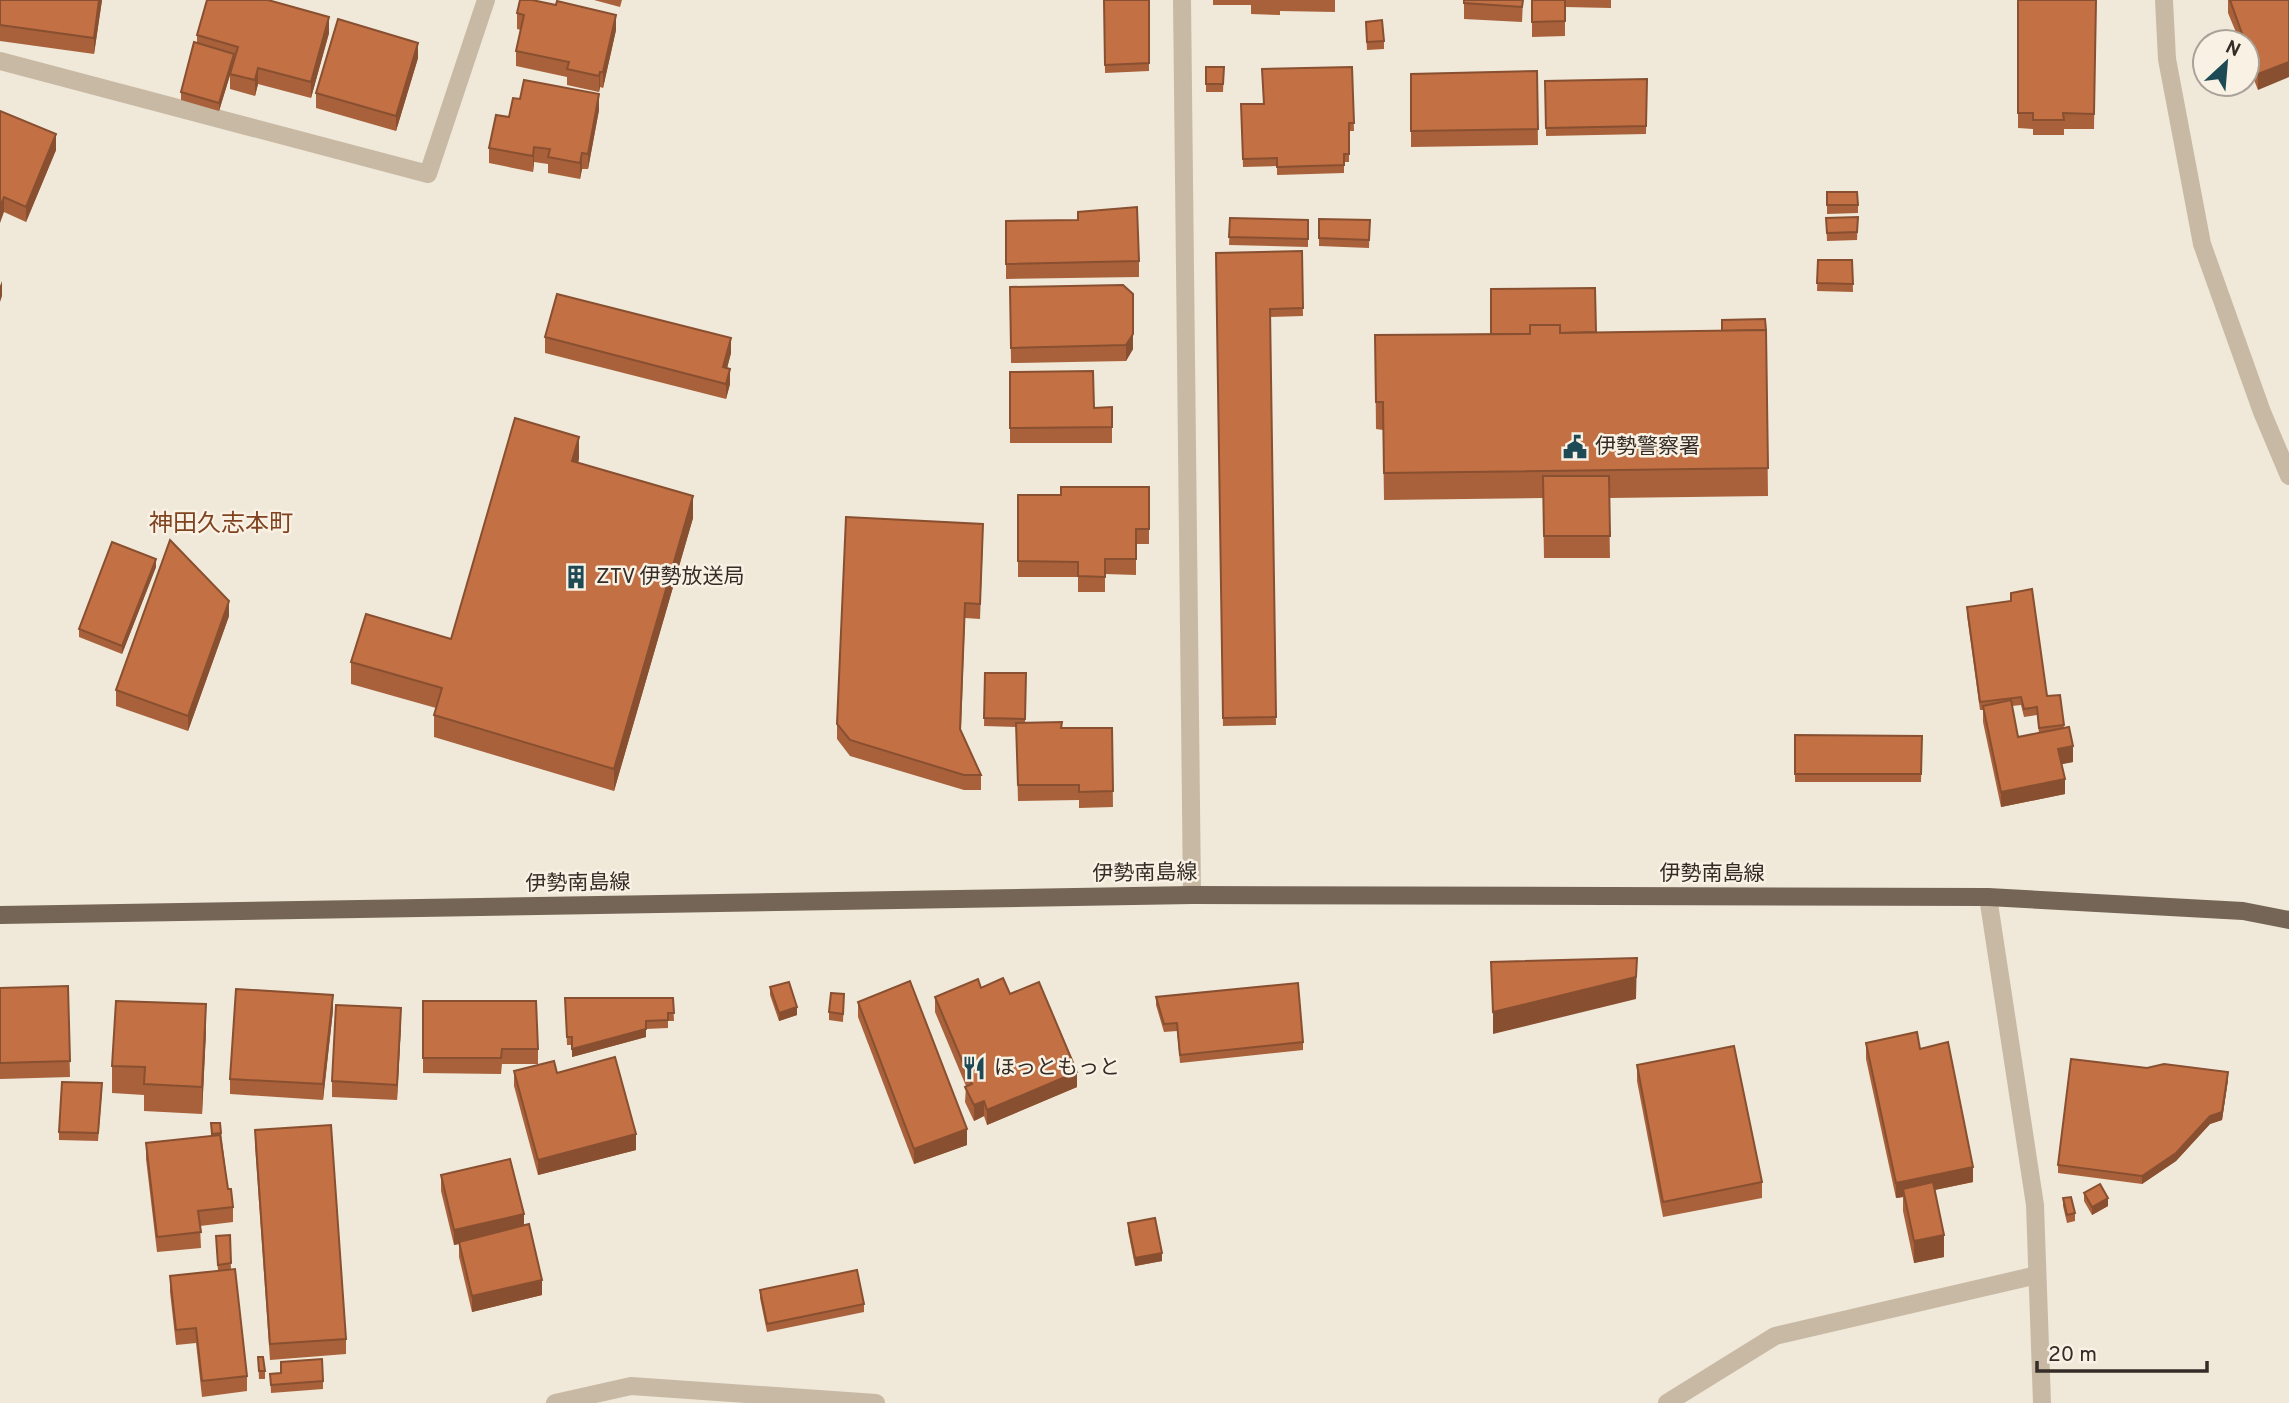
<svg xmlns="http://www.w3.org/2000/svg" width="2289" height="1403" viewBox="0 0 2289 1403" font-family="Overpass,'Noto Sans JP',sans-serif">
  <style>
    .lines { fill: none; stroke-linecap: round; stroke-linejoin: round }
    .street { stroke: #c8b9a5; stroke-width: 18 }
    .primary { stroke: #756557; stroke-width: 18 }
    .wall { fill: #a8613a; fill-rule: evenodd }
    .shaded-wall { fill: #884f30 }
    .building { fill: #c37144; stroke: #884f30; stroke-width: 2 }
    .labels { text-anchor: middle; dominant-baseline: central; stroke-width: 5; stroke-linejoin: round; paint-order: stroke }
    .poi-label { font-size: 21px; fill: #342c26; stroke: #f8f1e4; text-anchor: start }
    .street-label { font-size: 21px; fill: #342c26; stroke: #f8f1e4 }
    .quarter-label { font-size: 24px; fill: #804321; stroke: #f8f1e4 }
  </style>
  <rect width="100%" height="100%" fill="#f0e8d8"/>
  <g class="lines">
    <g class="street">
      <path d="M1182 0 1192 895"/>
      <path d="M2164 0 2167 59 2202 244 2262 412 2289 476"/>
      <path d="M0 61 428 174 486 0"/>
      <path d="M1988 897 2035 1205 2042 1403"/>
      <path d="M555 1403 631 1386 876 1403"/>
      <path d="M1667 1403 1775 1336 2037 1275"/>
    </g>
    <path class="primary" d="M0 915 1192 895 1988 897 2243 911 2289 920"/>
  </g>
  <g class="wall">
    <path d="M0 0H102L94 54 0 41Z"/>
    <path d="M594 0H622L620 7Z"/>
    <path d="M1104 0H1149V71L1105 73Z"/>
    <path d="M1213 0H1335V12L1280 11V15L1251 14V5H1213Z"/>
    <path d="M1464 0H1523L1522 22 1464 19Z"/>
    <path d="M1532 0H1611V8L1565 7V36L1532 37Z"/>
    <path d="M2018 0H2096L2094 129H2064V135H2033V129L2018 128Z"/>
    <path d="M2228 0H2289L2258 90 2247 62V42H2240L2228 13Z"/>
    <path d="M517 13 616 30 603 88 600 87 599 92 567 85V77L516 66V51L521 30 517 29Z"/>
    <path d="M1366 30 1384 41V49L1367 50Z"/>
    <path d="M329 33 311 98 258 84 255 96 230 89V75L219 111 181 100V92L197 43V35Z"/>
    <path d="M418 58 396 131 316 108V93Z"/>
    <path d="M1206 67H1224L1223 92H1206Z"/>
    <path d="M1352 67 1354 131H1349V162H1344V173L1277 175V166L1243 167 1241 104H1263Z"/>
    <path d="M1537 71 1538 145 1411 147V74Z"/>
    <path d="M1647 79 1646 134 1546 136 1545 81Z"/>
    <path d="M599 110 588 169H582L580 179 548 173V164L534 162 533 172 489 163V148L509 117Z"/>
    <path d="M0 111 56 150 26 222 4 212Z"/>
    <path d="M1827 192 1858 205V213L1827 214Z"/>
    <path d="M1858 217 1857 240 1827 241 1826 218Z"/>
    <path d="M1230 218 1308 220V247L1229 245Z"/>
    <path d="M1319 219 1370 220 1369 248 1319 246Z"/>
    <path d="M1006 221 1139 261V277L1006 279Z"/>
    <path d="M1302 251 1303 316 1270 317 1276 725 1223 726 1216 253Z"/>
    <path d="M1818 260H1852L1853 292 1817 291Z"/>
    <path d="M1123 285 1133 349 1126 361 1011 363 1010 287Z"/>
    <path d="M1766 330 1768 496 1609 498 1610 558H1544L1543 498 1384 500 1383 430 1376 429 1375 335Z"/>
    <path d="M545 337 731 353 727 368 730 384 726 399 545 353Z"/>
    <path d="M1010 372 1094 408 1112 407V443H1010Z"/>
    <path d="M579 459 578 463 693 518 614 791 434 737V715L436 708 351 684V662L451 639Z"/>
    <path d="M1061 487H1149V544H1136V575L1105 574V592H1078V577H1018V495H1061Z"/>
    <path d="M983 539 980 619 965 618 961 730 981 775V790H964L850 756 837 739V724Z"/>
    <path d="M156 567 122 654 79 637V629Z"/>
    <path d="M2011 601 2047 696 2060 695 2064 728 2073 762 2061 764 2065 794 2001 807 1983 722V710H1980L1967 615V607ZM2021 705 2024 717 2037 715 2039 733 2018 737 2012 706Z"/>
    <path d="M229 616 188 731 116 706V690Z"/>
    <path d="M985 673H1026L1025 723 1062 728H1112L1113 807 1079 808V800L1018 801 1016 727 984 726Z"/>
    <path d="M1795 735 1922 736 1921 782H1795Z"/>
    <path d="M68 986 70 1077 0 1079V988Z"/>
    <path d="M770 987 797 1015 779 1021 770 995Z"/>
    <path d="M981 988 1010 994 1077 1087 987 1125 984 1116 974 1121 965 1102 966 1086 935 1012V997Z"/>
    <path d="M844 994 843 1022 829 1020V1012Z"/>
    <path d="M1156 997 1303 1042V1050L1180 1063 1177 1031 1164 1032 1156 1005Z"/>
    <path d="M565 998H673L674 1021H668V1028L646 1029V1037L572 1057V1045H567Z"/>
    <path d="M423 1001 538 1049V1064H502L501 1074 423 1073Z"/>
    <path d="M858 1002 967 1145 914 1164 858 1017Z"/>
    <path d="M333 1010 323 1100 230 1094V1079Z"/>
    <path d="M401 1024 397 1100 332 1097V1081Z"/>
    <path d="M206 1031 202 1114 144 1111V1095L112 1093V1066Z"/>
    <path d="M1866 1043 1920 1049 1973 1182 1935 1190 1944 1257 1914 1263 1903 1211V1197L1896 1198 1866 1059Z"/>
    <path d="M1637 1065 1762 1182V1198L1663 1217 1637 1081Z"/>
    <path d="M514 1071 557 1073 636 1150 538 1175 514 1086Z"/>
    <path d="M2228 1080 2222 1120 2210 1124 2176 1161 2142 1184 2058 1173V1165Z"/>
    <path d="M102 1091 98 1141 59 1140V1132Z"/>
    <path d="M211 1123H220L228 1189 233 1207V1222L200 1226 201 1248 157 1252 146 1159V1143L211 1136Z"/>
    <path d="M255 1130 346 1339V1354L270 1360 255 1145Z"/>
    <path d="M441 1175 524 1225 542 1295 472 1312 459 1257V1244L454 1245 441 1191Z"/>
    <path d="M2084 1193 2108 1206 2092 1215 2084 1201Z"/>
    <path d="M2063 1198 2075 1213V1221L2067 1223 2063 1206Z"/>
    <path d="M1128 1223 1162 1261 1135 1266 1128 1231Z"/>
    <path d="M230 1235 231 1270 247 1376V1391L202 1397 196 1343 176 1345 170 1292V1276L218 1271 216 1236Z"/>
    <path d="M760 1290 864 1304V1312L767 1332 760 1298Z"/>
    <path d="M258 1357 265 1371V1379H259Z"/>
    <path d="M281 1362 323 1381V1389L271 1393 270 1374 281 1373Z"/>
  </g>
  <g class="shaded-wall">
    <path d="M99 0H102L94 54V38Z"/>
    <path d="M616 15V30L603 88V72Z"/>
    <path d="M329 17V33L311 98V82Z"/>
    <path d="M418 43V58L396 131V116Z"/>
    <path d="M234 54V62L219 111V103Z"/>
    <path d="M2289 62V77L2258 90V74Z"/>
    <path d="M258 68V84L255 96V80Z"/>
    <path d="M600 72V87L599 92V76Z"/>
    <path d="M599 94V110L588 169V154Z"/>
    <path d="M56 134V150L26 222V207Z"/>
    <path d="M534 147V162L533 172V156Z"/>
    <path d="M582 153V169L580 179V163Z"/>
    <path d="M4 197V212L0 223V207Z"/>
    <path d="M2 281V296L0 302V286Z"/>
    <path d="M1133 334V349L1126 361V345Z"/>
    <path d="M731 338V353L723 383V367Z"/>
    <path d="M730 369V384L726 399V384Z"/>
    <path d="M579 437V459L572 483V461Z"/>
    <path d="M693 496V518L614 791V769Z"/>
    <path d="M156 559V567L122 654V646Z"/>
    <path d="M229 601V616L188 731V716Z"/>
    <path d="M2073 746V762L2058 765V749Z"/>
    <path d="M2065 779V794L2001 807V792Z"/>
    <path d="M1637 958 1636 999 1493 1034V1012Z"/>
    <path d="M333 995V1010L323 1100V1084Z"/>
    <path d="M206 1004V1031L202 1114V1087Z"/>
    <path d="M797 1007V1015L779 1021V1013Z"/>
    <path d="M401 1008V1024L397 1100V1085Z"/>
    <path d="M646 1029V1037L572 1057V1049Z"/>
    <path d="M1077 1072V1087L987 1125V1110Z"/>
    <path d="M2228 1072V1080L2222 1120 2210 1124 2176 1161 2142 1184V1176Z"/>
    <path d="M984 1101V1116L974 1121V1105Z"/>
    <path d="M967 1129V1145L914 1164V1149Z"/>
    <path d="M636 1134V1150L538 1175V1160Z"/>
    <path d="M1973 1167V1182L1905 1196 1903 1189V1197L1896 1198V1183Z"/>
    <path d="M2108 1198V1206L2092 1215V1207Z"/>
    <path d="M524 1214V1229L454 1245V1230Z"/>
    <path d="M1944 1235V1257L1914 1263V1241Z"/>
    <path d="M1162 1253V1261L1135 1266V1258Z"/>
    <path d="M542 1280V1295L472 1312V1296Z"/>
  </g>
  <g class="building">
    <path d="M0 0H99L94 38 0 25Z"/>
    <path d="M207 0H268L329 17 311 82 258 68 255 80 230 74 238 47 197 35Z"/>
    <path d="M520 0H532L556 5 557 1 616 15 603 72H600L599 76 567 69 569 62 516 51 524 15 517 13Z"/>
    <path d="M1104 0H1149V63L1105 65Z"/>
    <path d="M1464 0H1523L1522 7 1464 3Z"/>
    <path d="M1532 0H1565V21L1532 22Z"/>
    <path d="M2018 0H2096L2094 114 2063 113 2064 120H2033V113H2018Z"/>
    <path d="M2230 0H2289V62L2258 74 2247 46V42H2245Z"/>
    <path d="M338 19 418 43 396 116 316 93Z"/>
    <path d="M1382 20 1384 41 1367 42 1366 22Z"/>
    <path d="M194 42 234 54 219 103 181 92Z"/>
    <path d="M1206 67H1224L1223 84H1206Z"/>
    <path d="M1352 67 1354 123H1349V154H1344V165L1277 167V158L1243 159 1241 104H1264L1262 69Z"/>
    <path d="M1537 71 1538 129 1411 131V74Z"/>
    <path d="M1647 79 1646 126 1546 128 1545 81Z"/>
    <path d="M524 80 599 94 588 154 582 153 580 163 548 157 550 149 534 147 533 156 489 148 496 115 509 117 513 98 520 99Z"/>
    <path d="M0 111 56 134 26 207 4 197 0 207Z"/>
    <path d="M1827 192H1857L1858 205H1827Z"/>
    <path d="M1137 207 1139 261 1006 264V221L1078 220V212Z"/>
    <path d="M1858 217 1857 232 1827 233 1826 218Z"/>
    <path d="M1230 218 1308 220V239L1229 237Z"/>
    <path d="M1319 219 1370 220 1369 240 1319 238Z"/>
    <path d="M1302 251 1303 308 1270 309 1276 717 1223 718 1216 253Z"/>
    <path d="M1818 260H1852L1853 284 1817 283Z"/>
    <path d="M1123 285 1133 294V334L1126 345 1011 348 1010 287Z"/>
    <path d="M1595 288 1596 332 1560 333V325H1530V334H1491V289Z"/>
    <path d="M557 294 731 338 723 367 730 369 726 384 545 337Z"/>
    <path d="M1765 319 1766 330 1722 331V320Z"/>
    <path d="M1530 325H1560V333L1766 330 1768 468 1384 473 1383 402H1376L1375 335 1530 334Z"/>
    <path d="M1093 371 1094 408 1112 407V427L1010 428V372Z"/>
    <path d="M515 418 579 437 572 461 693 496 614 769 434 715 442 688 351 662 366 614 451 639Z"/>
    <path d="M1543 476H1609L1610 536H1544Z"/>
    <path d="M1061 487H1149V529H1136V559H1105V577L1078 576V562L1018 561V495H1061Z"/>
    <path d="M846 517 983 524 980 604 965 603 960 729 981 775H964L850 740 837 724Z"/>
    <path d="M170 540 229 601 188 716 116 690Z"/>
    <path d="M112 542 156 559 122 646 79 629Z"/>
    <path d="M2032 589 2047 696 2060 695 2064 725 2039 728 2037 707 2024 709 2021 697 1980 702 1967 607 2011 601V593Z"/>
    <path d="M985 673H1026L1025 719 984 718Z"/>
    <path d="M2011 700 2018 737 2069 727 2073 746 2058 749 2065 779 2001 792 1983 706Z"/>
    <path d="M1062 722 1061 728H1112L1113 791 1079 792V785H1018L1016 723Z"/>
    <path d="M1795 735 1922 736 1921 774H1795Z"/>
    <path d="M1637 958 1636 977 1493 1012 1491 962Z"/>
    <path d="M1003 978 1010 994 1039 982 1077 1072 987 1110 984 1101 974 1105 965 1087 972 1084 935 997 978 979 981 988Z"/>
    <path d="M910 981 967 1129 914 1149 858 1002Z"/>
    <path d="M789 982 797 1007 779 1013 770 987Z"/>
    <path d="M1298 983 1303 1042 1180 1055 1177 1023 1164 1024 1156 997Z"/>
    <path d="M68 986 70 1061 0 1063V988Z"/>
    <path d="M236 989 333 995 323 1084 230 1079Z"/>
    <path d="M831 993 844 994 843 1014 829 1012Z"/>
    <path d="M565 998H673L674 1013H668V1020L646 1021V1029L572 1049V1037H567Z"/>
    <path d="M116 1001 206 1004 202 1087 144 1084 145 1067 112 1066Z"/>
    <path d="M423 1001H536L538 1049H502L501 1058H423Z"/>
    <path d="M336 1005 401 1008 397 1085 332 1081Z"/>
    <path d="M1917 1032 1920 1049 1948 1042 1973 1167 1896 1183 1866 1043Z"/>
    <path d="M1734 1046 1762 1182 1663 1202 1637 1065Z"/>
    <path d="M615 1057 636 1134 538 1160 514 1071 554 1061 557 1073Z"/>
    <path d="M2071 1059 2147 1068 2164 1064 2228 1072 2222 1112 2210 1116 2176 1153 2142 1176 2058 1165Z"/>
    <path d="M62 1082 102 1083 98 1133 59 1132Z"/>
    <path d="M211 1123H220L221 1133 212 1134Z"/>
    <path d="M331 1125 346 1339 270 1344 255 1130Z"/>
    <path d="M220 1135 228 1189H231L233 1207 198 1211 201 1232 157 1237 146 1143Z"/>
    <path d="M510 1159 524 1214 454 1230 441 1175Z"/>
    <path d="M1933 1182 1944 1235 1914 1241 1903 1189Z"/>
    <path d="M2100 1184 2108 1198 2092 1207 2084 1193Z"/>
    <path d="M2071 1197 2075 1213 2067 1215 2063 1198Z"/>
    <path d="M1155 1218 1162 1253 1135 1258 1128 1223Z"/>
    <path d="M529 1224 542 1280 472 1296 459 1242Z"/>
    <path d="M230 1235 231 1263 218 1265 216 1236Z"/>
    <path d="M235 1269 247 1376 202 1381 196 1328 176 1330 170 1276Z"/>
    <path d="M857 1270 864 1304 767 1324 760 1290Z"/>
    <path d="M258 1357H263L265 1371H259Z"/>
    <path d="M322 1359 323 1381 271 1385 270 1374 281 1373V1362Z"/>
  </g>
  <defs>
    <g id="civic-bare" transform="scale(1.89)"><path d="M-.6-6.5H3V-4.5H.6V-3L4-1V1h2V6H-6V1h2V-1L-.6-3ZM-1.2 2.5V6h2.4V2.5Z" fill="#1d4a54" stroke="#f8f1e4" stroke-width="2.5" paint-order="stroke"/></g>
    <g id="building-bare" transform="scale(1.89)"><path d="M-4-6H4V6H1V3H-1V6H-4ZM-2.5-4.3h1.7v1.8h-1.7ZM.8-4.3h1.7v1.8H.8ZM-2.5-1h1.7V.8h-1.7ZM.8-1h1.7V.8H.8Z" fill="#1d4a54" stroke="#f8f1e4" stroke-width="2.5" paint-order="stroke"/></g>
    <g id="restaurant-bare" transform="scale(1.89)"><path d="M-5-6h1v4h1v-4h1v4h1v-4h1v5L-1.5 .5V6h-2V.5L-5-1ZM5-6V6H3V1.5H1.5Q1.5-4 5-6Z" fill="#1d4a54" stroke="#f8f1e4" stroke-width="2.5" paint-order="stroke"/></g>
  </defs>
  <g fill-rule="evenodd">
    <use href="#civic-bare" x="1575" y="447"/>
    <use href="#building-bare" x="576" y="577"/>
    <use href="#restaurant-bare" x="974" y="1068"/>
  </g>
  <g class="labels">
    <g class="poi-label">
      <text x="1595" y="447">伊勢警察署</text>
      <text x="596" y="577">ZTV 伊勢放送局</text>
      <text x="994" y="1068">ほっともっと</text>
    </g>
    <g class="street-label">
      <text transform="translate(1145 874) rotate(-1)">伊勢南島線</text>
      <text x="1712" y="874">伊勢南島線</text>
      <text transform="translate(578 884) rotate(-1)">伊勢南島線</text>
    </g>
    <g class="quarter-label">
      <text x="221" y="525">神田久志本町</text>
    </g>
  </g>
  <g transform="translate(2226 63) rotate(26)"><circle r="33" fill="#f8f1e4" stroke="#aaa298" stroke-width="2"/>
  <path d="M0-5L12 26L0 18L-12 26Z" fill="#1d4a54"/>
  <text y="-10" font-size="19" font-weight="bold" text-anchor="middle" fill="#342c26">N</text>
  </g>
  <path d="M2037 1361v10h170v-10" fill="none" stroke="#342c26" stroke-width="3.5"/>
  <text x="2048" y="1361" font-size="21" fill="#342c26" stroke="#f8f1e4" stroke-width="5" paint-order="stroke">20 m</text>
</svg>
